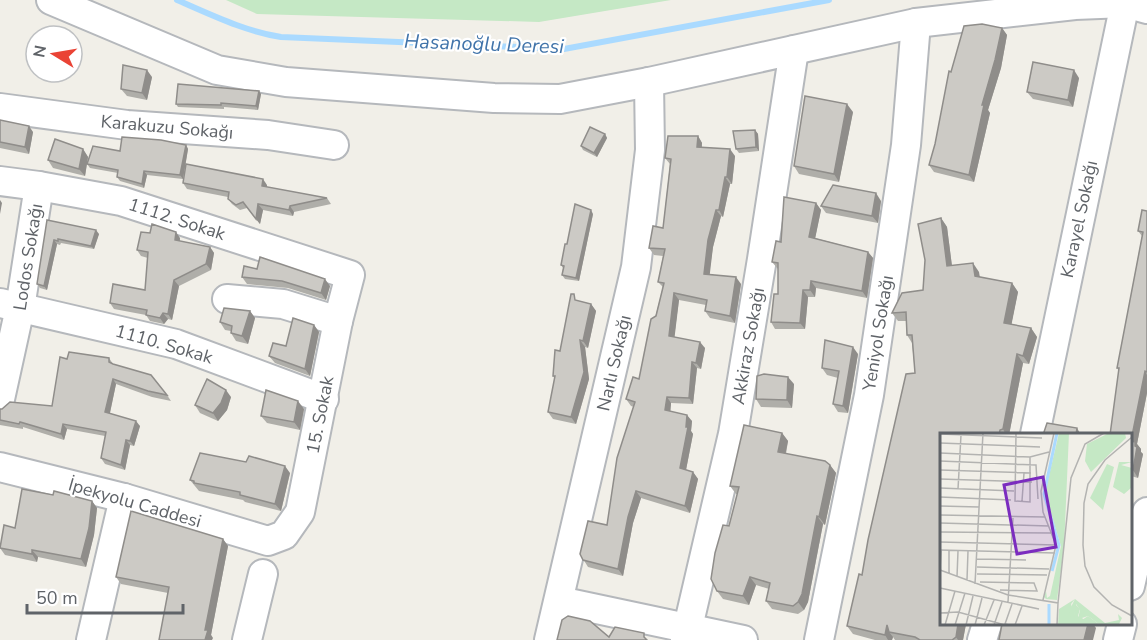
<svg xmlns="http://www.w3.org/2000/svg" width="1147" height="640" viewBox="0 0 1147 640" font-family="'Nunito Sans',sans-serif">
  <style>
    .green { fill: #c5e8c5 }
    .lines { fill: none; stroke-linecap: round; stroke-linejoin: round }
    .stream { stroke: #aadaff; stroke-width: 6 }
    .minor-casing { stroke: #b5b8bc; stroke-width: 32 }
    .minor { stroke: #fff; stroke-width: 28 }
    .wall { fill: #afaea9 }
    .shaded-wall { fill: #8f8d8a }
    .building { fill: #cccac5; stroke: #8f8d8a; stroke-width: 1.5 }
    .labels { text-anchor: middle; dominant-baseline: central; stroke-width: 4.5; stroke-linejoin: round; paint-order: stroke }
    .street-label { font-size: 18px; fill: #5f6368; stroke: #fff }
    .water-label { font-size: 20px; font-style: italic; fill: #4174aa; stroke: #fff }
    .inset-river { fill: none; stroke: #aadaff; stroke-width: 3 }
    .inset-road { fill: none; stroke: #b3b3b1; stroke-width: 1.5 }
    .view { fill: #7b2cbf; fill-opacity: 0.15; stroke: #7b2cbf; stroke-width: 3 }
    .inset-edge { fill: none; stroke: #5f6368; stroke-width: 3 }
  </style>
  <rect width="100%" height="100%" fill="#f1efe8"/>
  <path class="green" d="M226 0H671L539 22 257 14Z"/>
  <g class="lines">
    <path class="stream" d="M177 0C212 15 244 31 281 37L564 49 829 0"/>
    <g class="minor-casing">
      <g id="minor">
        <path d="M51 0 217 70 286 82 494 98 560 99 649 82 916 23 1075 5 1125 3 1147 9"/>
        <path d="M0 108 127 125 268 135 334 145"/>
        <path d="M0 181 39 186 121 201 350 275 338 321 300 512 284 535 268 541 124 498 0 467"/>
        <path d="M227 299 283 304 338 321"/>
        <path d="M0 303 176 344 324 399"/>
        <path d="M0 399 20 308 39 186"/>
        <path d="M1035 434 1125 3"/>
        <path d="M1130 586 1147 512"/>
        <path d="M559 601 743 640"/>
        <path d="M91 640 124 498"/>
        <path d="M247 640 263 574"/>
        <path d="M549 640 636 267 650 150 649 82"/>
        <path d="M685 640 733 434 762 259 794 50"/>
        <path d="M819 640 869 395 906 145 916 23"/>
        <path d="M982 640 987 624"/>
        <path d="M1118 640 1122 624"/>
      </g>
    </g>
    <use href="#minor" class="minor"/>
  </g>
  <g class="wall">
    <path d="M1002 28 1007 35 1001 68 988 110 990 113 974 182 934 172 929 165 935 144 951 72Z"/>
    <path d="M36 38V65L32 64 27 57Z"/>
    <path d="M152 77 147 100 127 96 121 89Z"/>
    <path d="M1079 78 1073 107 1033 99 1027 92Z"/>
    <path d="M259 91 261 94 258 110 224 107V109L178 107 176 104Z"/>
    <path d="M853 112 839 182 799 174 794 166Z"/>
    <path d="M0 120 33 132 29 154 0 148Z"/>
    <path d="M755 130 758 134 759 151 739 153 736 149Z"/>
    <path d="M605 134 607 138 597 157 583 150 581 146Z"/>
    <path d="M698 136 702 143V147L735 156 732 184H730L723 217 721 216 713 247 709 274 741 284 735 323 710 318 705 311 706 305 679 300 674 337 705 348 701 369 697 368 693 404 671 403 670 411 692 421 691 431 693 434 686 470 693 472 698 479 690 513 641 498 633 523 623 576 588 567 580 554 607 525 634 407 631 406 626 399 639 379 663 287 658 282 663 256 654 255 649 248 663 228 670 164 665 158Z"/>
    <path d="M186 145 188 149 183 179 147 175 144 188 120 181 117 177 118 173 90 168 87 164 120 151Z"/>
    <path d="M83 149 88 157 85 176 53 168 48 160Z"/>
    <path d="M183 183 267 185V187L327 198 331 204 294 212 293 216 263 210 260 224 247 208 240 210 232 204 228 199V197L187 189Z"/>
    <path d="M881 201 878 223 826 213 821 206Z"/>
    <path d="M816 203 821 210 815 238 868 252 873 258 867 298 816 288 815 297H808L805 329H775L771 322 778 294V269L772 262 781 242Z"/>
    <path d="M1147 211V393L1137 444 1141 449V452L1143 454 1138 478 1131 476V480V435L1119 371 1117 368 1142 236 1138 231Z"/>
    <path d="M593 214 579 281 565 279 562 275 563 268 561 265 567 244Z"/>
    <path d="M941 218 947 227 952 266 979 272V277L1012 283 1018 292 1011 325 1031 328 1037 337 1029 364 1023 363 1009 435H942V624H966L963 640H895L893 637 892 640H875L853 634 847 626 862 575 915 373 912 343 907 335 906 321H898L892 313 923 290Z"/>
    <path d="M47 220 99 234 94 249 61 243 60 245 57 244 47 290 40 288 37 284Z"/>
    <path d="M180 238V241L210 247 214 253 211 270 179 286 172 320 168 319 164 324 150 321 146 315 114 309 110 303 145 290 148 258 141 256 137 250Z"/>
    <path d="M242 277 330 286 326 300 288 288 247 284Z"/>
    <path d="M579 301 591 304 596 311 588 348 585 347 589 379 576 424 553 419 548 412 555 379 553 376 560 351Z"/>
    <path d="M250 311 255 318 248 344 236 341 231 333V331L225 330 220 322Z"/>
    <path d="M314 325 319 332 310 376 275 363 269 356 286 346Z"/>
    <path d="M858 354 848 413 838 412 833 404 838 378 827 375 822 368Z"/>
    <path d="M109 358 113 364 167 395 171 401 152 397 116 384 110 413 140 426 134 446 130 445 125 470 105 464 101 458 105 436 67 429 64 440 23 427V429L0 425V409L52 406 67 359Z"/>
    <path d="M794 384 792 408 761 407 756 399Z"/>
    <path d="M231 397 227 410 218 421 200 413 195 405Z"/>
    <path d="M304 409 300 430 267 423 261 416Z"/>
    <path d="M782 433 788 441 786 454 830 465 836 473 825 525 823 524 808 602 804 610 798 614 772 609 766 601 769 589 756 585 749 605 723 599 717 591 729 526 737 494H736L730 486Z"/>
    <path d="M290 473 281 511 245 502 243 500 199 491 190 480Z"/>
    <path d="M92 501 97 508 94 535 86 567 38 557 37 562 5 555 0 548V546L15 528Z"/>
    <path d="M223 539 228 546 211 635 213 638 168 593 121 584 116 577Z"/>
  </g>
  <g class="shaded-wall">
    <path d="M1002 28 1007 35 1001 68 988 110 990 113 974 182 969 175 982 105Z"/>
    <path d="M147 70 152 77 147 100 142 93Z"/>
    <path d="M1074 70 1079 78 1073 107 1068 100Z"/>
    <path d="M259 91 261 94 258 110 256 106Z"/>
    <path d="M847 104 853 112 839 182 834 174Z"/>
    <path d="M29 126 33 132 29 154 25 147Z"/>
    <path d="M755 130 758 134 759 151 756 147Z"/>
    <path d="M605 134 607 138 597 157 594 153Z"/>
    <path d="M698 136 702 143 701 153 697 147Z"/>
    <path d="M186 145 188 149 183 179 180 175Z"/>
    <path d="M83 149 88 157 85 176 79 169Z"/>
    <path d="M730 149 735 156 732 184 727 177Z"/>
    <path d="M144 171 147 175 144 188 142 184Z"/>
    <path d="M725 177 730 184 723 217 719 210Z"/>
    <path d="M263 179 267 185 266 192 262 186Z"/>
    <path d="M876 193 881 201 878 223 872 216Z"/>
    <path d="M0 200 2 203 0 214Z"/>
    <path d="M816 203 821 210 814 244 809 237Z"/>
    <path d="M258 204 263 210 260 224 256 219Z"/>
    <path d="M290 206 294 212 293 216 289 210Z"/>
    <path d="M591 210 593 214 579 281 576 278Z"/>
    <path d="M716 210 721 216 713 247 709 281 704 274 708 240Z"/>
    <path d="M941 218 947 227 953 274 947 266Z"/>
    <path d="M96 230 99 234 94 249 91 246Z"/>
    <path d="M176 232 180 238 179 246 175 240Z"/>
    <path d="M54 240 57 244 47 290 44 286Z"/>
    <path d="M210 247 214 253 211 270 206 264Z"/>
    <path d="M868 252 873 258 867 298 862 291Z"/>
    <path d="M973 263 979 272 981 284 975 276Z"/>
    <path d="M736 277 741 284 735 323 730 316Z"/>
    <path d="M325 279 330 286 326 300 321 293Z"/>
    <path d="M174 280 179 286 172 320 168 314Z"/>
    <path d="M811 281 816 288 815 297 810 290Z"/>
    <path d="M1012 283 1018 292 1010 332 1004 323Z"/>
    <path d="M803 290 808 297 805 329 800 323Z"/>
    <path d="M674 293 679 300 674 342 669 336Z"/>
    <path d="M591 304 596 311 588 348 583 341Z"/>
    <path d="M250 311 255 318 248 344 242 336Z"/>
    <path d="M163 313 168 319 164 324 160 318Z"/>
    <path d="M314 325 319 332 310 376 305 369Z"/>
    <path d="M1031 328 1037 337 1029 364 1023 356Z"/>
    <path d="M580 340 585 347 589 379 576 424 571 417Z"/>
    <path d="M700 342 705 348 701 369 696 363Z"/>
    <path d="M853 347 858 354 848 413 843 406Z"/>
    <path d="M1017 354 1023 363 1009 435H1006L1003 429Z"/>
    <path d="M692 362 697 368 693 404 689 398Z"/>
    <path d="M1145 371 1147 375V393L1137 444 1141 449V452L1143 454 1138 478 1133 470 1131 441Z"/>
    <path d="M788 377 794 384 792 408 787 400Z"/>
    <path d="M113 379 116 384 109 417 105 412Z"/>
    <path d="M226 390 231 397 227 410 218 421 213 413Z"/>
    <path d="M667 397 671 403 670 417 665 410Z"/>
    <path d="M298 401 304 409 300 430 294 422Z"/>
    <path d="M687 415 692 421 691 431 693 434 685 475 680 468Z"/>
    <path d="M136 421 140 426 134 446 130 441Z"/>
    <path d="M63 424 67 429 64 440 61 434Z"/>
    <path d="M1077 428 1081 435H1076Z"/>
    <path d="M782 433 788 441 784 461 778 452Z"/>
    <path d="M126 440 130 445 125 470 121 465Z"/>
    <path d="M830 465 836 473 825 525 819 517Z"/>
    <path d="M285 466 290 473 281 511 275 504Z"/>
    <path d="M693 472 698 479 690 513 685 506Z"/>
    <path d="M636 491 641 498 633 523 623 576 618 569 628 517Z"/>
    <path d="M92 501 97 508 94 535 86 567 81 559Z"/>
    <path d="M817 516 823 524 808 602 804 610 798 602Z"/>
    <path d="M223 539 228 546 211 635 213 638 212 640H205V630Z"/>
    <path d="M32 550 38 557 37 562 32 554Z"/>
    <path d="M750 577 756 585 749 605 743 596Z"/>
    <path d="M958 624H966L963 640H958L956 637Z"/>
    <path d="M1088 624H1093L1096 628 1093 640H1084Z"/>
    <path d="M887 625 889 632 893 637 892 640H888L885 635Z"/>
  </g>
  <g class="building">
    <path d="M982 24 1002 28 995 60 982 105H984L969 175 929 165 935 144 949 71 951 72 964 26Z"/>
    <path d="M32 38H36V59L27 57Z"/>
    <path d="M1033 62 1074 70 1068 100 1027 92Z"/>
    <path d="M123 65 147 70 142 93 121 89Z"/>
    <path d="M178 84 259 91 256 106 221 103V105L176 104Z"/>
    <path d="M805 96 847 104 834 174 794 166Z"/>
    <path d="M0 120 29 126 25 147 0 142Z"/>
    <path d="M590 127 605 134 594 153 581 146Z"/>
    <path d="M755 130 756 147 736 149 733 131Z"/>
    <path d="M668 136H698L697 147 730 149 727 177H725L719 210H716L708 240 704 274 736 277 730 316 705 311 707 300 674 293 669 336 700 342 696 363 692 362 689 398 667 397 665 410 687 415 686 427H688L680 468 693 472 685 506 636 491 628 517 618 569 583 560 580 554 588 521 607 525 617 458 635 402 626 399 633 377 639 379 651 319 656 316 664 283 658 282 665 249 649 248 653 226 663 228 671 159 665 158Z"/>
    <path d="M122 137 161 140 186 145 180 175 144 171 142 184 117 177 118 170 87 164 93 146 120 151Z"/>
    <path d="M55 139 83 149 79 169 48 160Z"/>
    <path d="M186 164 263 179 262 186 327 198 290 206 289 210 258 204 256 219 243 202 236 205 228 199 229 192 183 183Z"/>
    <path d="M833 185 876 193 872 216 821 206Z"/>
    <path d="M784 197 816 203 809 237 868 252 862 291 811 281 810 290H803L800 323 771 322 774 294H778V263L772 262 776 241 781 242Z"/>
    <path d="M575 204 591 210 576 278 562 275 564 266 561 265 565 244H567Z"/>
    <path d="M1142 210 1147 211V372L1145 371 1131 441 1135 442V446L1137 447 1133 470H1131V435H1110L1119 368H1117L1143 232 1138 231Z"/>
    <path d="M941 218 947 266 973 263 975 276 1012 283 1004 323 1031 328 1023 356 1017 354 1003 429 1000 430 999 435H942V583L940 588H942V624H958L956 637 952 640H920L915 637 889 632 887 625 885 635 847 626 859 574 862 575 868 540 906 374 915 373 912 335H907L906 312 892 313 902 293 923 290 925 260 918 224Z"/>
    <path d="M47 220 96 230 91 246 58 239V241L54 240 44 286 37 284Z"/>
    <path d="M152 224 176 232 175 240 210 247 206 264 174 280 168 314 163 313 160 318 146 315 147 310 110 303 113 284 145 290 148 252 137 250 141 232 150 233Z"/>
    <path d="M260 257 325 279 321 293 282 281 242 277 244 266 257 269Z"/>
    <path d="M571 294H574L575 300 591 304 583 341 580 340 584 372 571 417 548 412 555 376H553L555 350 560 351Z"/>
    <path d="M224 308 250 311 242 336 231 333 232 326 220 322Z"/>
    <path d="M293 318 314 325 305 369 269 356 273 343 286 346Z"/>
    <path d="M825 340 853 347 843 406 833 404 839 371 822 368Z"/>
    <path d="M69 352 109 358V362L113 364 151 375 167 395 148 391 113 379 105 412 136 421 130 441 126 440 121 465 101 458 106 432 63 424 61 434 20 422 19 424 0 420V409H2L10 402 52 406 60 357 67 359Z"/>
    <path d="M764 374 788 377 787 400 756 399 757 376Z"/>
    <path d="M207 379 226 390 221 403 213 413 195 405Z"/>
    <path d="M266 390 298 401 294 422 261 416Z"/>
    <path d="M1047 423 1077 428 1076 435H1043Z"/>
    <path d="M744 425 782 433 778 452 825 461 830 465 819 517 817 516 802 594 798 602 793 606 766 601 770 583 750 577 743 596 717 591 711 579 715 553 723 525 729 526 739 487 730 486Z"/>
    <path d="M200 453 246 462 249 456 285 466 275 504 240 495V492L194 483V481L190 480Z"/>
    <path d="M22 489 53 495 54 491 92 501 89 528 81 559 32 550V554L0 548 4 525 15 528Z"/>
    <path d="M131 511 223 539 205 630H208L205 640H159L169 587 116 577Z"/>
    <path d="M568 616 590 621 609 637 615 627 644 633V637L647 640H557L562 620Z"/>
    <path d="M1002 624H1088L1084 640H999Z"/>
  </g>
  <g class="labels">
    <g class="street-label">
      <text transform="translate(167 127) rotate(5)">Karakuzu Sokağı</text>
      <text transform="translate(177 219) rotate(18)">1112. Sokak</text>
      <text transform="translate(1079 219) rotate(-78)">Karayel Sokağı</text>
      <text transform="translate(28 257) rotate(-81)">Lodos Sokağı</text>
      <text transform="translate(878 333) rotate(-81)">Yeniyol Sokağı</text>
      <text transform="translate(164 344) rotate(16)">1110. Sokak</text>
      <text transform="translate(748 346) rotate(-80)">Akkiraz Sokağı</text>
      <text transform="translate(614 363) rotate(-77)">Narlı Sokağı</text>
      <text transform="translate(320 415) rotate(-79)">15. Sokak</text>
      <text transform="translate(135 503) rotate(16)">İpekyolu Caddesi</text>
    </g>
    <g class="water-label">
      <text transform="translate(484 44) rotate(2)">Hasanoğlu Deresi</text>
    </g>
  </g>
  <g transform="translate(940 433)">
    <rect width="192" height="192" fill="#f1efe8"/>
    <path d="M135 166 131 171 134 182 135 171 140 176 138 183 142 187 148 183 160 192H118L119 176Z" fill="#c5e8c5"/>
    <path d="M169 0H185L186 5 151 39 145 28 147 11ZM167 31 174 34 163 77 150 65ZM135 166 165 190 179 187 178 181 182 185 179 191 160 192 148 183 142 185 147 189 142 190 138 186 140 177 136 171 134 186H131L129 178Z" fill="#c5e8c5"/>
    <path d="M119 0H129L124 115 117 167 106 166 104 164 106 158 107 165 110 163 121 113 105 60ZM179 29H192L181 32 192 35 191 55 184 61 173 54Z" fill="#c5e8c5"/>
    <path class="inset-river" d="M112 138 119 112 104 61 117 0M109 171V192"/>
    <path class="inset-road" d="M76 0 75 68 90 69V24M0 1 102 5M192 4 165 27 148 51 144 70 143 112 145 133 154 154 172 172 192 183M0 10 100 14M0 20 90 24 109 19M0 28 96 32 98 66M0 37 91 40M0 46 92 49M0 55 74 58M18 56 21 2M0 64 71 67M82 68 84 40M0 73 39 74M0 82 105 84M0 90 109 93M0 99 112 100M0 109 116 112M0 117 115 120M37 126 86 127M37 134 109 136M0 137 1 117M0 137 68 162 118 170 117 192M9 141V117M37 141 107 142M17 144 18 118M27 147 28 118M40 149 94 150 97 158 60 157M35 151 43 0M0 155 99 176M103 167 116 112 103 79 101 58 114 0M68 169 73 85M118 170 131 45 145 11 164 0M0 180 18 179 65 192M5 192 15 158M15 192 25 160M26 192 33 163M35 192 42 165M44 192 54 167M54 192 62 169M69 192 65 191 72 171M75 192 82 173"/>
    <path class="view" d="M103 44 116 114 77 121 64 52Z"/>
    <rect width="192" height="192" class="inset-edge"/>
  </g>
  <g transform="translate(54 54) rotate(281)"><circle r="28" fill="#ffffff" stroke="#bfc1c3" stroke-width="1.5"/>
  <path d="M0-4.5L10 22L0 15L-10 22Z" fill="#ea4335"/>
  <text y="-9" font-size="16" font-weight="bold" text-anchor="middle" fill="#5f6368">N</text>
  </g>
  <path d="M27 604v9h156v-9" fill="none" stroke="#5f6368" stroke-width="3"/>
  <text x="36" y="604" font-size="18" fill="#5f6368" stroke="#ffffff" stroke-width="4.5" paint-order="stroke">50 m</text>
</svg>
